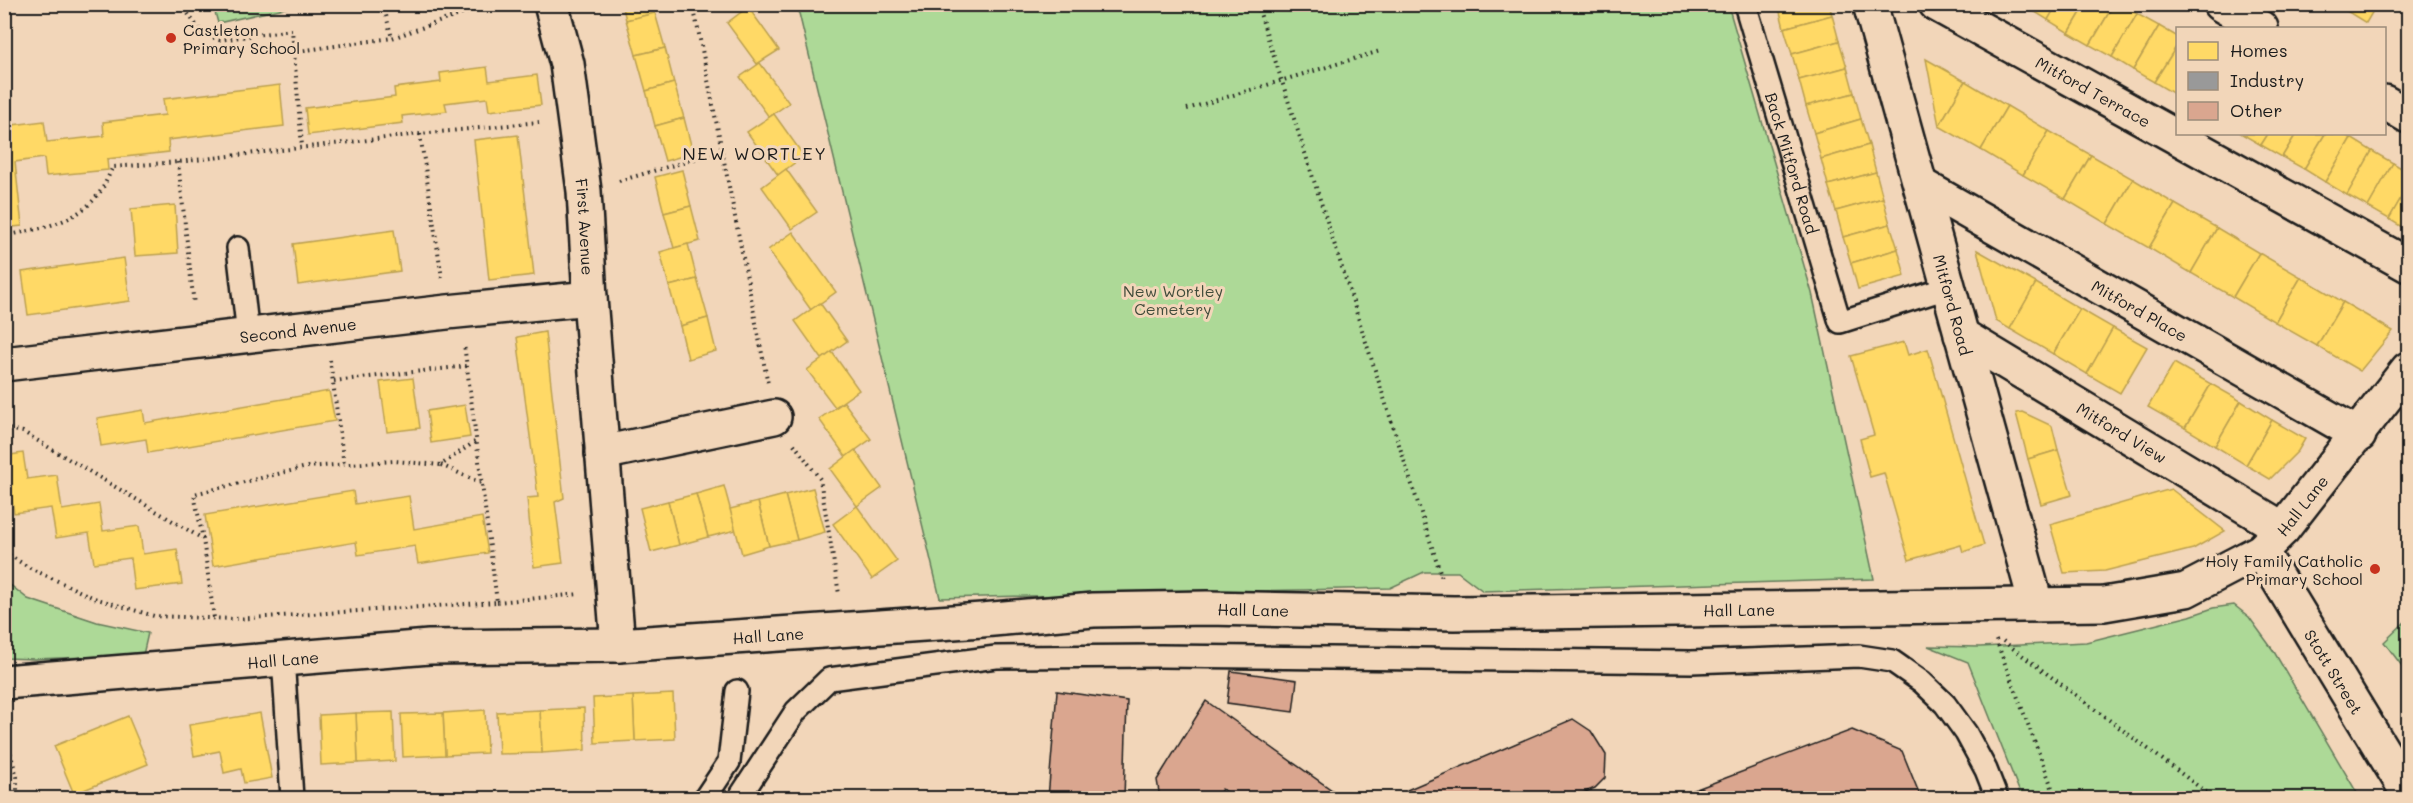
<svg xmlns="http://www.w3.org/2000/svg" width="2413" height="803" viewBox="0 0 2413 803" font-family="Mali,sans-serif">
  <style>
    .green { fill: #add997; stroke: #647a5a; stroke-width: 1.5 }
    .homes { fill: #ffd966; stroke: #bba050; stroke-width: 1.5 }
    .industry { fill: #999; stroke: #747474; stroke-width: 1.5 }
    .building { fill: #daa68f; stroke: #1c1c1c; stroke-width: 1.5 }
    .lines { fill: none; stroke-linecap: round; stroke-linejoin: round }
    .service-casing { stroke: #1c1c1c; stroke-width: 26 }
    .minor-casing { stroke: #1c1c1c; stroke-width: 38 }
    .tertiary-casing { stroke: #1c1c1c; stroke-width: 38 }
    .path { stroke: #1c1c1c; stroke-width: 4; stroke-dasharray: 1.5 4.5; stroke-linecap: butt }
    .service { stroke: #f2d6b9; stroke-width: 21 }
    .minor { stroke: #f2d6b9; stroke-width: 33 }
    .tertiary { stroke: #f2d6b9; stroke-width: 33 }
    .poi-dot { fill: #c8321e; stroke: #f2d6b9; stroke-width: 2 }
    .labels { text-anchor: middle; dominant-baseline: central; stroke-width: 6; stroke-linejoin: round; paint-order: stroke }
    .poi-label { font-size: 16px; fill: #1c1c1c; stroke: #f2d6b9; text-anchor: start }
    .street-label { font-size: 16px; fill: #1c1c1c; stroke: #f2d6b9 }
    .park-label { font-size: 16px; fill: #404b3b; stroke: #f2d6b9 }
    .neighbourhood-label { font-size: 18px; letter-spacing: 1.5px; fill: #1c1c1c; stroke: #f2d6b9 }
  </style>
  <rect width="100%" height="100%" fill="#f2d6b9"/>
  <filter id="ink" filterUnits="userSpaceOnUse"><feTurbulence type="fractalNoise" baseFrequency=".0167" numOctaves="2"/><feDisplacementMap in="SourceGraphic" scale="12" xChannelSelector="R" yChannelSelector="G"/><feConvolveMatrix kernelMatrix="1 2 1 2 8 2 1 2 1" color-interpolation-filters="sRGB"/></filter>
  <g filter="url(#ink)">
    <g class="green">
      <path d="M213 5V4L298 5 218 23Z"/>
      <path d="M797 5H1728L1812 293 1874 579 1483 591 1458 572H1424L1390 588 940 598Z"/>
      <path d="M4 580 28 599 97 622 148 633 143 655 34 659 5 658Z"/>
      <path d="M2234 605 2249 617 2273 650 2360 798H2022L1968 662 1928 646 1980 647 2086 642 2190 616 2213 608Z"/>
      <path d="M2408 619V674L2384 642Z"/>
    </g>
    <g class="homes">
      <path d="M447 4H468L448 10Z"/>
      <path d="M622 4H653L655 13 626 20Z"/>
      <path d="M735 4H752L741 12Z"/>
      <path d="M1778 4H1829L1832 15 1784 28Z"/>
      <path d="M2028 4H2057L2048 20 2027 7Z"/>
      <path d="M2057 4H2086L2069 33 2048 20Z"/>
      <path d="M2086 4H2114L2090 45 2069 33Z"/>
      <path d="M2114 4H2122L2137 14 2112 57 2090 45Z"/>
      <path d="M2336 4H2348L2345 10Z"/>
      <path d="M2348 4H2377L2366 23 2345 10Z"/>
      <path d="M748 7 779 50 757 64 727 23Z"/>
      <path d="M655 13 665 48 636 55 626 20Z"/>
      <path d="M2137 14 2159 26 2133 70 2112 57Z"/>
      <path d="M1832 15 1839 41 1792 54 1784 28Z"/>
      <path d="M2159 26 2178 37V44L2154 82 2133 70Z"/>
      <path d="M1839 41 1847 67 1799 80 1792 54Z"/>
      <path d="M2178 44V92L2176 95 2154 82Z"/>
      <path d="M665 48 674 83 646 91 636 55Z"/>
      <path d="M1926 59 1965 81 1939 126Z"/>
      <path d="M760 63 789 103 769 117 740 77Z"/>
      <path d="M487 67 489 81 537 75 541 105 489 111 487 98 445 103 447 111 402 116 403 123 308 135 305 108 395 97 394 88 441 82 440 73Z"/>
      <path d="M1847 67 1854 93 1806 106 1799 80Z"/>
      <path d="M1965 81 2007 106 1981 150 1939 126Z"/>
      <path d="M674 83 684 118 655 126 646 91Z"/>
      <path d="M280 85 284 126 168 140 169 152 107 159 108 170 46 176 44 158 15 162 22 226 4 228V126L44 121 47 142 104 136 103 122 165 115 163 99Z"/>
      <path d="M1854 93 1861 119 1814 133 1806 106Z"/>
      <path d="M2007 106 2049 131 2023 175 1981 150Z"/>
      <path d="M774 114 804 156 778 175 747 132Z"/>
      <path d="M684 118 693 153 665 161 655 126Z"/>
      <path d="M1861 119 1869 145 1821 159 1814 133Z"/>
      <path d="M2049 131 2091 155 2065 199 2023 175Z"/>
      <path d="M2242 134H2268L2261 145Z"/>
      <path d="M2268 134H2296L2282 157 2261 145Z"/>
      <path d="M2296 134H2325L2304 169 2282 157Z"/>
      <path d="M2325 134H2342L2351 138 2325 182 2304 169Z"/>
      <path d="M518 135 534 275 489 280 474 140Z"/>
      <path d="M2351 138 2372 151 2347 195 2325 182Z"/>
      <path d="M1869 145 1876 172 1828 185 1821 159Z"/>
      <path d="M2372 151 2393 163 2368 207 2347 195Z"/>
      <path d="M2091 155 2133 179 2107 224 2065 199Z"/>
      <path d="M2393 163 2408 172V186L2389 219 2368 207Z"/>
      <path d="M786 169 817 212 792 229 762 187Z"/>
      <path d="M682 170 691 206 664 213 655 177Z"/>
      <path d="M1876 172 1883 198 1836 211 1828 185Z"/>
      <path d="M2133 179 2175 204 2149 248 2107 224Z"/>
      <path d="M2408 186V231L2389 219Z"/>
      <path d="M1883 198 1890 224 1843 237 1836 211Z"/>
      <path d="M2175 204 2217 228 2191 273 2149 248Z"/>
      <path d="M175 205 178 253 135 256 131 209Z"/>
      <path d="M691 206 700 241 674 248 664 213Z"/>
      <path d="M1890 224 1898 249 1851 263 1843 237Z"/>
      <path d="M2217 228 2259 253 2233 297 2191 273Z"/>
      <path d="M394 230 400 271 298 285 293 244Z"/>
      <path d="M793 232 836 292 811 310 768 250Z"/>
      <path d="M688 244 697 279 669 286 660 252Z"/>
      <path d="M1898 249 1905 276 1858 289 1851 263Z"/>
      <path d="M1977 250 2036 283 2010 329 1996 321Z"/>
      <path d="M2259 253 2301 277 2275 322 2233 297Z"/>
      <path d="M124 258 130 301 28 315 22 272Z"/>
      <path d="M2301 277 2343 302 2317 346 2275 322Z"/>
      <path d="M697 279 708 318 680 326 669 286Z"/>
      <path d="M2036 283 2080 309 2053 354 2010 329Z"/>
      <path d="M2343 302 2393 331 2360 371 2317 346Z"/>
      <path d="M820 303 847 341 822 359 795 321Z"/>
      <path d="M2080 309 2113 328 2087 374 2053 354Z"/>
      <path d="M708 318 716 351 688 359 680 326Z"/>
      <path d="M2113 328 2147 347 2120 393 2087 374Z"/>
      <path d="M545 332 564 498 555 502 563 563 534 567 527 498 538 497 517 337Z"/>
      <path d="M1904 342 1908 355 1928 349 1984 545 1963 552 1961 545 1909 560 1884 473 1870 477 1860 439 1874 435 1851 356Z"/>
      <path d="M832 352 859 390 835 407 807 370Z"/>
      <path d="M2174 363 2211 384 2185 428 2148 407Z"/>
      <path d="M413 378 420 428 387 432 380 382Z"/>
      <path d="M2211 384 2241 401 2215 446 2185 428Z"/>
      <path d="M329 391 335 421 148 453 146 439 101 446 97 418 143 410 145 423Z"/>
      <path d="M2241 401 2272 420 2246 465 2215 446Z"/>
      <path d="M844 402 871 439 846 457 819 419Z"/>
      <path d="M465 405 470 437 431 443 427 411Z"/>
      <path d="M2022 412 2052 426 2058 450 2028 459 2016 413Z"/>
      <path d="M2272 420 2305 439 2298 451 2270 479 2246 465Z"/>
      <path d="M855 450 882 488 857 506 830 469Z"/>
      <path d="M2058 450 2072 495 2041 504 2028 459Z"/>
      <path d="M23 453 27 479 57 475 62 510 99 504 103 531 139 526 143 554 177 549 182 584 134 590 130 558 94 563 89 533 56 538 51 508 14 513 10 486 4 487V456Z"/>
      <path d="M724 486 736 530 708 537 696 494Z"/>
      <path d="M813 488 825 532 797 540 785 495Z"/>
      <path d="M2171 489 2225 531 2193 549 2105 571 2064 573 2050 524Z"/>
      <path d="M353 491 355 504 409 496 414 529 482 517 488 553 418 564 415 546 358 555 356 542 213 566 205 515Z"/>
      <path d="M696 494 708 537 679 545 668 501Z"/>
      <path d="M785 495 797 540 769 546 758 502Z"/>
      <path d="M668 501 679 545 651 552 640 508Z"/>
      <path d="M758 502 769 546 742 554 730 509Z"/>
      <path d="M857 506 897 561 872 579 833 524Z"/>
      <path d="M673 694 675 739 635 741 633 696Z"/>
      <path d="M633 696 635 741 595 743 593 698Z"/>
      <path d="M584 708 585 750 542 753 540 710Z"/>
      <path d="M485 710 487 753 445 755 443 713Z"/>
      <path d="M540 710 542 753 499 754 497 712Z"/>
      <path d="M393 712 395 761 358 763 356 713Z"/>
      <path d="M260 713 272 778 244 783 241 769 224 773 220 751 194 756 189 725Z"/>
      <path d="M356 713 358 763 321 765 319 715Z"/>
      <path d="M443 713 445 755 403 757 401 714Z"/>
      <path d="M128 716 148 764 74 794 54 746Z"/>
    </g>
    <g class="industry">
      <path d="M653 795V798H636V796Z"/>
      <path d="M636 796V798H620V797Z"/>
    </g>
    <g class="building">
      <path d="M1231 671 1297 680 1293 712 1227 703Z"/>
      <path d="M1057 691 1127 701 1124 798H1048Z"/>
      <path d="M1206 701 1336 793 1332 798H1237L1222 789 1216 798H1160L1157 780Z"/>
      <path d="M1573 719 1591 731 1606 755 1605 778 1595 788 1571 798H1410L1407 790Z"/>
      <path d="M1852 730 1902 751 1921 798H1673Z"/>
    </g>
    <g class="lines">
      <g class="service-casing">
        <g id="service">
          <path id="s1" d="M1745 4 1840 322 1947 288"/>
          <path d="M238 248 248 335"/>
          <path d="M283 657 292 798"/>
          <path d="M705 798 729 762 737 691"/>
          <path d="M739 798 796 711 829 679 996 657 1161 656 1691 662 1859 656 1892 661 1922 682 1945 704 1966 733 1986 770 1997 798"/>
        </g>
      </g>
      <g class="minor-casing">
        <g id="minor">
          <path id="s2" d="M551 4 567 64 584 191 590 298 618 645"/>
          <path id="s3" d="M1870 4 2036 604"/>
          <path id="s4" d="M1936 4 2408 265"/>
          <path d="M2220 4 2261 28"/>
          <path d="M2384 102 2408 116"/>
          <path id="s5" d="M1921 185 2359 435"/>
          <path id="s6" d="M1961 335 2283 529"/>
          <path id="s7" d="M4 364 447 312 590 298"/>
          <path d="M602 453 774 417"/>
          <path id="s8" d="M2261 551 2408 793"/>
        </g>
      </g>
      <g class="tertiary-casing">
        <g id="tertiary">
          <path id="s9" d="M4 682 429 647 618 645 982 620 1093 610 1207 608 1454 613 2104 604 2186 590 2261 551 2283 529 2408 369"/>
        </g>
      </g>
      <g class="path">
        <path d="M181 4 202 33 219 40 292 30 302 146"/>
        <path d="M383 4 392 38 491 4"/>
        <path d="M693 4 768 384"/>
        <path d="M1257 4 1442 578"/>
        <path d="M292 52 392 38"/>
        <path d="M1187 109 1380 51"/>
        <path d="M178 162 194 305"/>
        <path d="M619 181 722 151"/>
        <path d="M4 236C38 229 74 224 97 196 104 188 108 176 113 167L178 162 420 134"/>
        <path d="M442 278 420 134 539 122"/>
        <path d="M330 360 344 465"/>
        <path d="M334 381 467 366"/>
        <path d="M4 428 23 432 203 539 214 618"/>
        <path d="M794 444 820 479 839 594"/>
        <path d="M441 465 481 483"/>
        <path d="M203 539 194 494 307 467 394 461 441 465 476 441"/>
        <path d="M4 552 30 568 94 598 154 616 235 619 497 602 464 344"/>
        <path d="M497 602 580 594"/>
        <path d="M1996 640 2056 798"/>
        <path d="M2003 641 2214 798"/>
        <path d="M4 730 17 777V798"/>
      </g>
      <use href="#service" class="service"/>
      <use href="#minor" class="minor"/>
      <use href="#tertiary" class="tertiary"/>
    </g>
  </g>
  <g class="poi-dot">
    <circle cx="171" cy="38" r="6"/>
    <circle cx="2375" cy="569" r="6"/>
  </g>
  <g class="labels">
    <g class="poi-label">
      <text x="183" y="29">Castleton<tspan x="183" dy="18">Primary School</tspan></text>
      <text x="2363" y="560" text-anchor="end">Holy Family Catholic<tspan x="2363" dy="18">Primary School</tspan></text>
    </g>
    <g class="street-label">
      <text stroke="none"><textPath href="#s4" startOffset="180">Mitford Terrace</textPath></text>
      <text stroke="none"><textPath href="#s1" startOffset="166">Back Mitford Road</textPath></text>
      <text stroke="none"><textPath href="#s2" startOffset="226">First Avenue</textPath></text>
      <text stroke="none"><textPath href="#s3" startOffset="312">Mitford Road</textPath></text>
      <text stroke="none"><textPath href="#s5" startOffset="252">Mitford Place</textPath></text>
      <text stroke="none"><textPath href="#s7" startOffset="296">Second Avenue</textPath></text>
      <text stroke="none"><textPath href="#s6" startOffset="188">Mitford View</textPath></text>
      <text stroke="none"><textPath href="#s9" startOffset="2332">Hall Lane</textPath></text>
      <text stroke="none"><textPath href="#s9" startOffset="1252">Hall Lane</textPath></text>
      <text stroke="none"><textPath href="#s9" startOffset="1738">Hall Lane</textPath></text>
      <text stroke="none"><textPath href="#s9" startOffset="766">Hall Lane</textPath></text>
      <text stroke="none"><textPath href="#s9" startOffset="280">Hall Lane</textPath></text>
      <text stroke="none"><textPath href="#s8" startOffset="141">Stott Street</textPath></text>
    </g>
    <g class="park-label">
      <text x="1173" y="290">New Wortley<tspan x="1173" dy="18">Cemetery</tspan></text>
    </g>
    <g class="neighbourhood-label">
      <text x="755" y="153">NEW WORTLEY</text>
    </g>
  </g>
  <rect width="2413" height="803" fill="none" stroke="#f2d6b9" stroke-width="24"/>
  <rect x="12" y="12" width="2389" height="779" fill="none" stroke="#1c1c1c" stroke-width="2" filter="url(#ink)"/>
  <rect x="2176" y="27" width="210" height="108" fill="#f2d6b9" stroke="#9c8c7a" stroke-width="1.5"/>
  <rect x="2188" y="42" width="30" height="18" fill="#ffd966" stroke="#9c8c7a" stroke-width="1.5"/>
  <text x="2230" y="57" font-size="18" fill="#1c1c1c">Homes</text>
  <rect x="2188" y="72" width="30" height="18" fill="#999999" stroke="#9c8c7a" stroke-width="1.5"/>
  <text x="2230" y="87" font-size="18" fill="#1c1c1c">Industry</text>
  <rect x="2188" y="102" width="30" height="18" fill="#daa68f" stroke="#9c8c7a" stroke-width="1.5"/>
  <text x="2230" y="117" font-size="18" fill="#1c1c1c">Other</text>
</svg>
